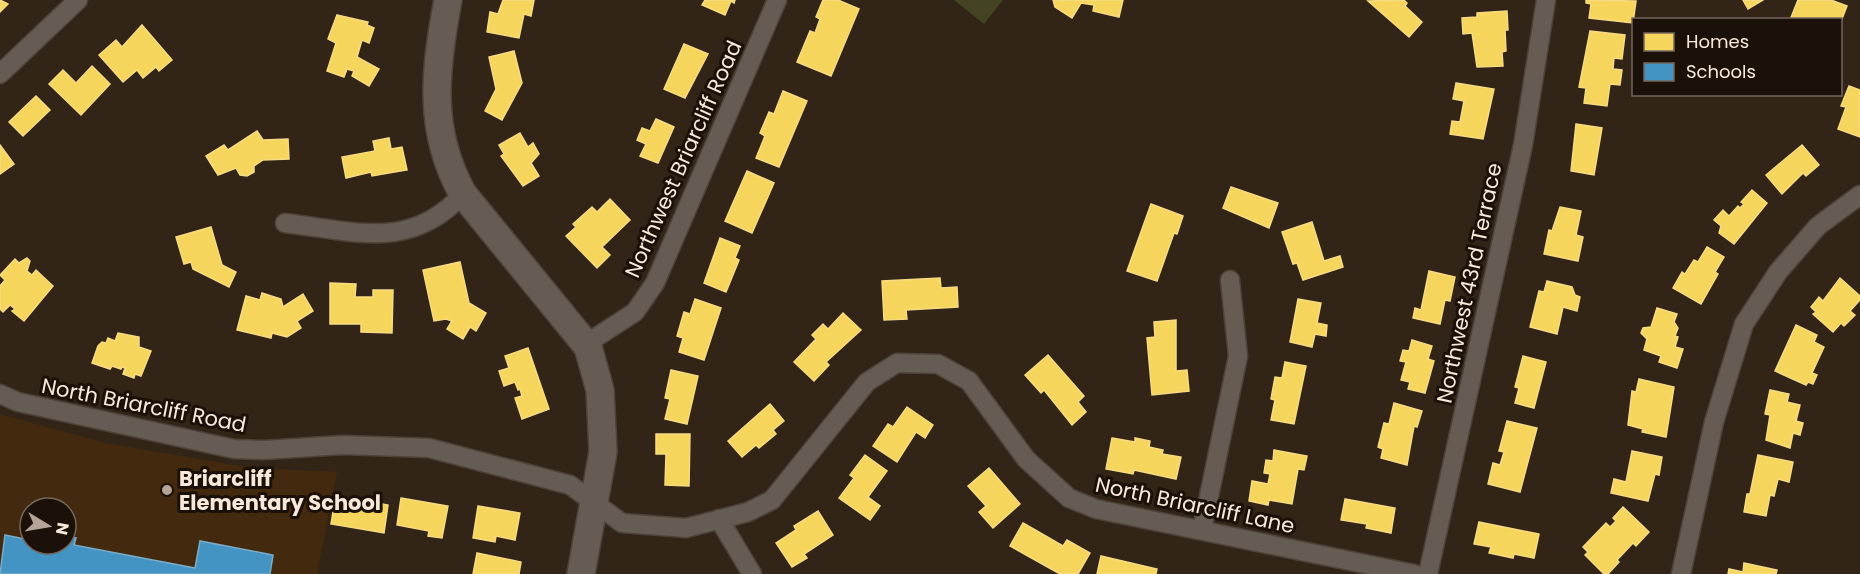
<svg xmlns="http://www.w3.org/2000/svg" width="1860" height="574" viewBox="0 0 1860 574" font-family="Poppins,sans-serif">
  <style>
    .built { fill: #432a0e; fill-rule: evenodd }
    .green { fill: #444423 }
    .homes { fill: #f6d55c; stroke: #f7db82; stroke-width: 1.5 }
    .schools { fill: #4393c3; stroke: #79adca; stroke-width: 1.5 }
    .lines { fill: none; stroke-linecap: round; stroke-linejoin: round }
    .street-casing { stroke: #4e4339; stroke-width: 21 }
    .secondary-casing { stroke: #4e4339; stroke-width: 30 }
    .street { stroke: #665c53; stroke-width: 18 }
    .secondary { stroke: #665c53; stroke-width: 27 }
    .poi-dot { fill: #b3a497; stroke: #1b1108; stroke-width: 2 }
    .labels { text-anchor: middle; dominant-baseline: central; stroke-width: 6; stroke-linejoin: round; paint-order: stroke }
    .street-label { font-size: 21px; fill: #f8e9db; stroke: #1b1108 }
    .poi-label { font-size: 21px; font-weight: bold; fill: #f8e9db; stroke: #1b1108; text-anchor: start }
  </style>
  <rect width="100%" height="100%" fill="#322518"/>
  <path class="built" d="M0 414 105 443 252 468 337 472 317 574H0ZM30 508H66V544H30Z"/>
  <path class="green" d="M954 0H1003L984 24Z"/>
  <g class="homes">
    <path d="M0 0 8 4 0 12Z"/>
    <path d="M503 0H534L531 16 524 14 519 38 487 32 490 12 498 14Z"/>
    <path d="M705 0H735L734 3 731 1 725 15 702 5Z"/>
    <path d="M823 0H838L859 9 831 76 797 62 810 31 815 33 820 19 816 17Z"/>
    <path d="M1053 0H1123L1119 17 1093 11 1094 5 1081 3 1072 18 1055 7Z"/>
    <path d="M1404 0 1407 3 1405 6 1422 22 1409 37 1368 1Z"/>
    <path d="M1586 0 1636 1 1633 23 1589 18 1591 4 1586 3Z"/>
    <path d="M1743 0H1763L1748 9Z"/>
    <path d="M1798 0H1831L1847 6 1840 24V20H1790Z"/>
    <path d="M1507 11 1508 30H1505L1506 51 1502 52 1503 66 1477 67 1472 33 1463 34 1462 18 1477 17V13Z"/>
    <path d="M337 15 368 22 367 25 374 28 369 43 362 40 357 57 379 69 369 86 352 76 354 71 347 69 344 77 327 71 336 43 328 39Z"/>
    <path d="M142 25 172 60 159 71 156 67 143 78 137 70 123 82 99 55 116 40 122 47Z"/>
    <path d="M1590 31 1625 35 1622 59 1614 58 1613 69 1622 70 1620 85 1610 84 1607 106 1584 103 1586 88 1579 87Z"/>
    <path d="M684 44 708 54 685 98 664 89Z"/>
    <path d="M514 51 522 83 502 120 485 111 496 89 489 57Z"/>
    <path d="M92 66 110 84 81 115 49 84 63 70 76 83Z"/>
    <path d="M1456 83 1494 89 1483 139 1450 134 1452 121 1460 122 1464 101 1453 99Z"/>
    <path d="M1849 86 1860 90V137L1838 129 1846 107 1841 106Z"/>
    <path d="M783 91 807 101 779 167 756 158 765 136 760 133 769 112 774 114Z"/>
    <path d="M36 96 50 110 23 136 9 122Z"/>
    <path d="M656 119 674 127 658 163 640 156 646 144 637 140 642 128 650 131Z"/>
    <path d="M1576 124 1602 128 1594 175 1571 171Z"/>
    <path d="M257 131 263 140 288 139 289 159 263 160 254 166V172L247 176 240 175 236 168 218 175 206 156 224 145 228 150Z"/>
    <path d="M520 133 528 147 533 143 539 154 531 163 539 176 523 186 501 156 504 154 499 145Z"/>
    <path d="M389 138 391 149 402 147 407 170 372 176 371 172 346 178 342 157 375 151 373 141Z"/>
    <path d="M0 145 14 164 0 174Z"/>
    <path d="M1802 145 1819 165 1806 176 1803 173 1782 194 1766 175Z"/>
    <path d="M747 171 774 183 752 233 725 221Z"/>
    <path d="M1231 187 1278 203 1269 228 1223 208Z"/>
    <path d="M1752 190 1767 203 1734 244 1719 233 1721 226 1714 220 1723 210 1729 216 1738 206 1740 208 1744 204 1741 202Z"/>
    <path d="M610 199 630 220 602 247 610 255 597 268 566 236 576 227 573 224 592 207 597 212Z"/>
    <path d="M1151 204 1183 216 1177 234 1174 233 1157 281 1127 271Z"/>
    <path d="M1560 207 1581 211 1576 235 1583 237 1578 261 1544 254 1549 230 1552 231Z"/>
    <path d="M1312 222 1324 261 1340 256 1343 267 1303 280 1297 263 1293 264 1282 232Z"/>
    <path d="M211 227 222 265 236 272 229 287 193 269 191 262 184 264 176 237Z"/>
    <path d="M720 238 740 246 735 258 739 260 726 292 704 283Z"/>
    <path d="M1707 247 1724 257 1715 272 1718 274 1701 304 1673 288 1682 272 1685 274 1694 260 1698 262Z"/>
    <path d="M27 258 30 261 27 271 32 275 36 270 53 286 24 321 12 311 15 309 10 305 3 312 0 309V286L5 280 0 275 15 259 19 263Z"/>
    <path d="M460 262 469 303 486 313 476 331 470 327 463 339 447 329 452 321 446 319 434 321 423 270Z"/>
    <path d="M1429 271 1455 277 1450 301 1445 300 1440 324 1413 318 1415 308 1421 310Z"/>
    <path d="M940 278 941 288 957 287 958 307 906 310 907 319 884 320 882 281Z"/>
    <path d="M1840 278 1860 296V300L1850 311 1855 315 1844 326 1841 323 1833 332 1813 314 1816 312 1811 307 1819 297 1823 301Z"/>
    <path d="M1547 281 1572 287 1575 295 1580 297 1577 311 1563 307 1557 334 1530 327 1539 291 1544 292Z"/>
    <path d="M330 283 356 284 355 297H373V290H393L392 333 361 332V324H330Z"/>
    <path d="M262 293 281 299 283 307 303 294 313 311 297 321 301 328 287 337 272 333 271 338 237 330 246 296 260 300Z"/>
    <path d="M695 299 721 308 704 360 679 352 683 338 677 336 684 312 690 314Z"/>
    <path d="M1298 299 1321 303 1317 323 1327 325 1326 336 1315 334 1312 347 1290 342Z"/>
    <path d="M1657 308 1677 314 1674 322 1678 328 1675 336 1678 337 1675 347 1683 349 1677 368 1659 362 1661 356 1644 350 1647 339 1641 333 1643 328 1651 327Z"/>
    <path d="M843 313 861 330 826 362 829 365 814 381 794 362 816 339 812 335 823 324 828 329Z"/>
    <path d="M1176 320V371L1187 370 1189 391 1152 395 1147 338 1155 337 1154 322Z"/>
    <path d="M1796 325 1817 335 1814 342 1824 347 1812 373 1817 375 1813 384 1808 382 1806 385 1775 371Z"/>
    <path d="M118 333 139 337V347L151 351 141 376 135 374 134 378 123 374 125 368 122 367 121 369 112 366 110 369 92 363 98 346 102 342 106 343 108 338 115 341Z"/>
    <path d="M1412 340 1432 346 1428 359 1434 361 1425 393 1408 389 1410 382 1401 380 1406 362 1400 361 1403 350 1409 351Z"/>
    <path d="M528 348 549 409 522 419 515 398 522 396 520 389 518 390 515 382 504 386 499 371 509 368 505 356Z"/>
    <path d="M1048 355 1084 396 1078 402 1086 412 1072 425 1044 390 1041 393 1025 375Z"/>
    <path d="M1523 356 1546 362 1534 408 1515 403 1519 388 1515 387Z"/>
    <path d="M1285 362 1306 366 1294 424 1271 420 1275 400 1271 399 1275 377 1282 378Z"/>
    <path d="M671 370 698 376 687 424 665 419 670 399 665 398Z"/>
    <path d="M1639 379 1674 387 1666 437 1642 432 1643 429 1628 425 1632 391 1636 392Z"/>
    <path d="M1770 390 1789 394 1787 402 1800 405 1796 421 1803 423 1800 435 1793 433 1790 448 1766 440 1770 415 1765 414Z"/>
    <path d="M1394 403 1422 411 1417 427 1414 426 1407 465 1381 458 1383 449 1378 447 1384 423 1389 424Z"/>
    <path d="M770 404 784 421 773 430 776 434 759 448 756 445 742 457 728 441Z"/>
    <path d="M907 407 933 425 925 438 916 432 897 462 873 446 888 424 893 427Z"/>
    <path d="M1507 421 1537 428 1520 492 1488 484 1493 463 1500 465 1504 452 1499 451Z"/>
    <path d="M656 434H690L689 486 665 485 666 454H656Z"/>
    <path d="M1112 438 1135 442V438L1150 441 1149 447 1163 450 1162 454 1181 457 1176 479 1134 470 1133 474 1106 469Z"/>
    <path d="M1274 450 1307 456 1304 470 1298 469 1292 504 1269 500 1268 505 1249 501 1252 481 1268 484 1270 474 1264 473 1266 460 1273 461Z"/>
    <path d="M1632 451 1662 457 1659 475 1655 474 1648 501 1611 493 1614 479 1626 482Z"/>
    <path d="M865 455 887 471 868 497 880 506 870 520 839 498 854 478 850 475Z"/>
    <path d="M1758 455 1793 462 1789 482 1778 479 1774 496 1770 495 1766 516 1744 512 1747 494H1750Z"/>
    <path d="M989 468 1020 504 993 528 979 512 986 506 968 486Z"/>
    <path d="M401 498 448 506 442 538 428 536 429 531 397 525Z"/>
    <path d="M1345 499 1395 508 1391 533 1366 528 1367 524 1341 520Z"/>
    <path d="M335 500 366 505 367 501 388 505 384 533 331 524Z"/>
    <path d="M478 506 520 513 515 540 496 536 495 542 473 538Z"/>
    <path d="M1623 507 1649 532 1636 546 1633 543 1617 560 1619 562 1608 574H1604L1585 555 1588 552 1583 547 1606 523 1610 527 1616 521 1613 518Z"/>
    <path d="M818 511 833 535 804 554 807 558 792 567 776 543 796 530 794 526Z"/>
    <path d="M1479 522 1539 534 1534 558 1514 554 1513 558 1489 553 1491 547 1474 544Z"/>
    <path d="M1023 523 1063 546 1067 540 1090 553 1078 574H1060L1010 546Z"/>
    <path d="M477 553 521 562 519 574H473Z"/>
    <path d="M1101 556 1157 569 1156 574H1097Z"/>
    <path d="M1744 563 1777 570 1776 574H1728L1729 569 1743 572Z"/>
  </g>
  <path class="schools" d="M5 535 30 540V544H66V537L76 538 74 545 195 568 200 541 273 555 270 574H0Z"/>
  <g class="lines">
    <g class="street-casing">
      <g id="street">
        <path d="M0 74 78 0"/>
        <path d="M285 223C353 231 410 252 463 194"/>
        <path d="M588 347 595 338 635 312 655 283 777 0"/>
        <path d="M0 394 18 402 234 449 264 450 343 445 429 448 570 485 622 523 686 528 748 512 772 500 867 382 897 363 938 364 969 381 1026 459 1069 498 1096 509 1414 574"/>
        <path d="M719 519 752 574"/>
        <path d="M1202 530 1238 356 1230 280"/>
        <path d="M1428 574 1523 145 1546 0"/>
        <path d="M1681 574 1714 422 1744 324 1778 272 1818 226 1860 195"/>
      </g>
    </g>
    <g class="secondary-casing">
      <path id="secondary" d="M448 0C435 69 427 130 463 194L588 347 600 390 603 452 581 574"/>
    </g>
    <use href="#street" class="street"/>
    <use href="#secondary" class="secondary"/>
  </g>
  <circle class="poi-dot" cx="167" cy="490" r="6"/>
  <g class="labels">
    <g class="street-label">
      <text transform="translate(683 159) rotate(-66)">Northwest Briarcliff Road</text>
      <text transform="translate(1469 283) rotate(-78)">Northwest 43rd Terrace</text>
      <text transform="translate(144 405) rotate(11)">North Briarcliff Road</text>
      <text transform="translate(1195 505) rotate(12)">North Briarcliff Lane</text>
    </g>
    <g class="poi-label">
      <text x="179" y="478">Briarcliff<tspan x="179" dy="24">Elementary School</tspan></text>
    </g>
  </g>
  <rect x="1632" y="18" width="210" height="78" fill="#1b1108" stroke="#73675c" stroke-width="1.5"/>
  <rect x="1644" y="33" width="30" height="18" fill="#f6d55c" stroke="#73675c" stroke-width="1.5"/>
  <text x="1686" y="48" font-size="18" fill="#f8e9db">Homes</text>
  <rect x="1644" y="63" width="30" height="18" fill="#4393c3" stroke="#73675c" stroke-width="1.5"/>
  <text x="1686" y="78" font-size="18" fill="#f8e9db">Schools</text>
  <g transform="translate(48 526) rotate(101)"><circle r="28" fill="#1b1108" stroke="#73675c" stroke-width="1.5"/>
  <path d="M0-4.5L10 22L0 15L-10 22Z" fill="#b3a497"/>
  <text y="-9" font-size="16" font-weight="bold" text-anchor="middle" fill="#f8e9db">N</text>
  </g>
</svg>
